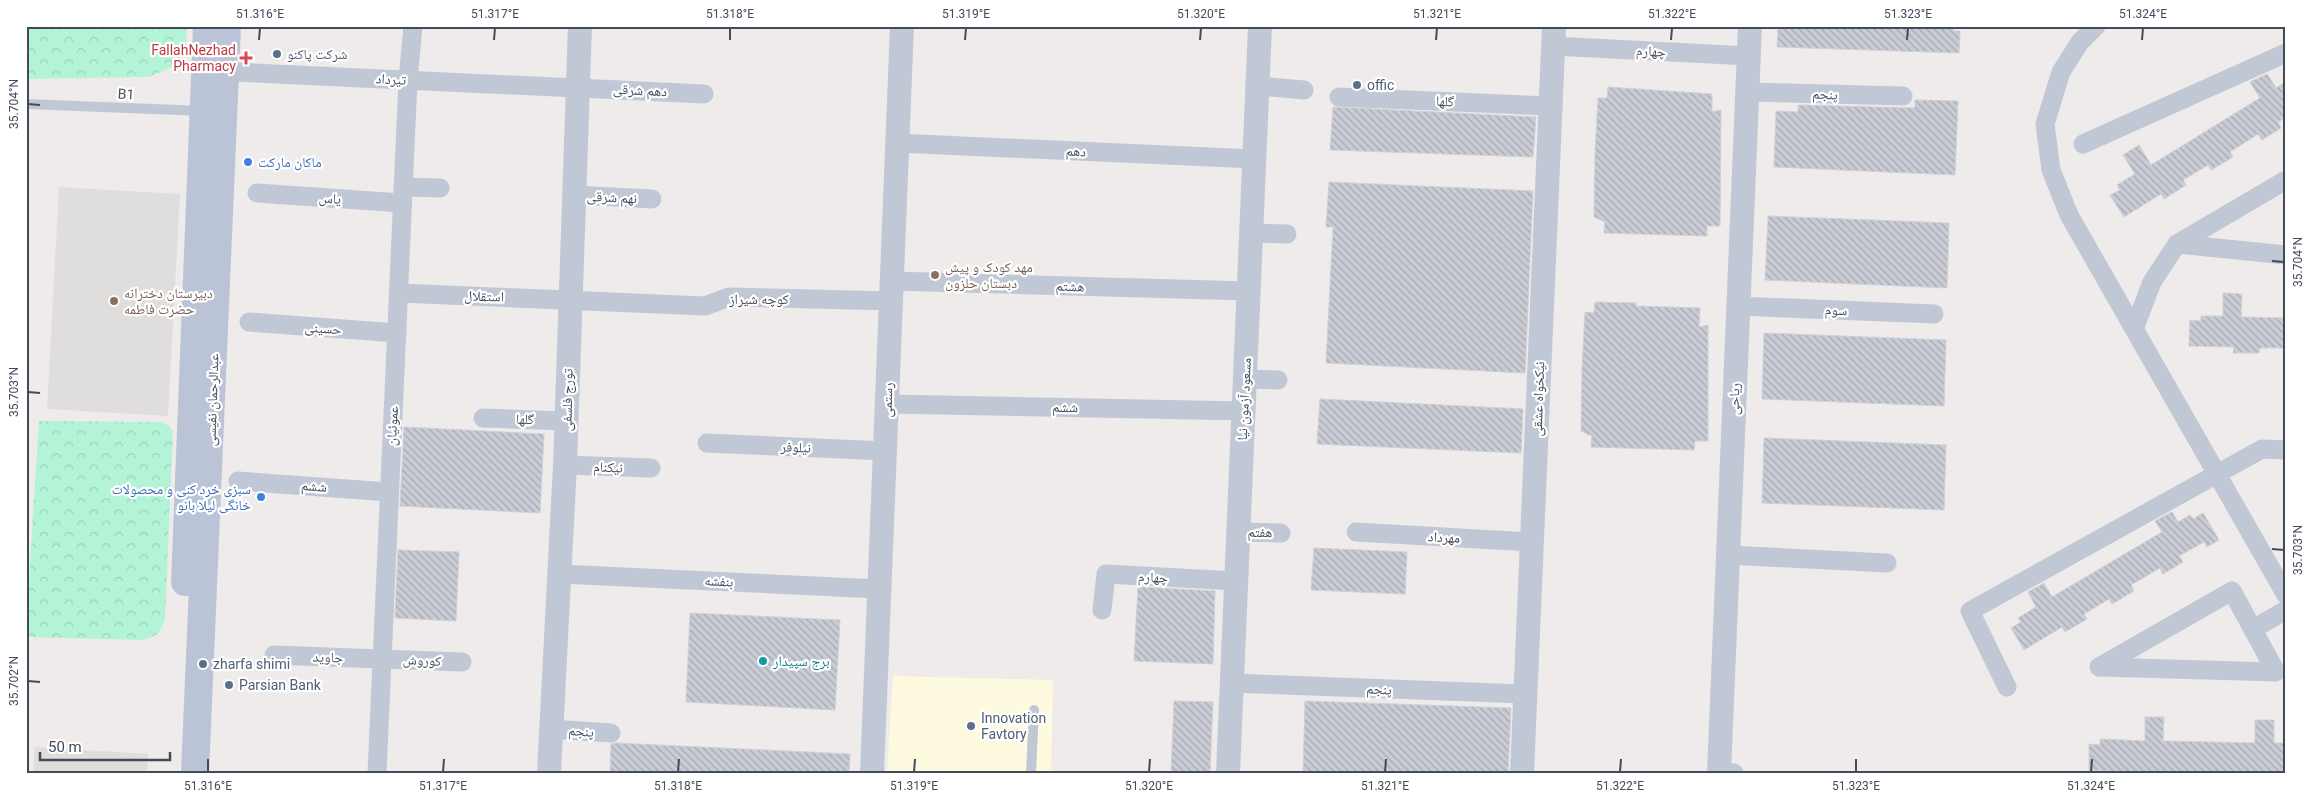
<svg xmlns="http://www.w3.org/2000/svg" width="2312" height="799" viewBox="0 0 2312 799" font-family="Roboto,'Noto Naskh Arabic',sans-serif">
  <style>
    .commercial { fill: #fdfae0 }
    .education { fill: #e0dddd }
    .forest { fill: url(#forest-crowns) }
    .building { fill: url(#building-back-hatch); stroke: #ced0d8 }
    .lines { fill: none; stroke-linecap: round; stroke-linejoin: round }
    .service { stroke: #c0c8d5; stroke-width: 10 }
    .minor { stroke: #c0c8d5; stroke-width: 19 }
    .tertiary { stroke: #c0c8d5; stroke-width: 24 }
    .secondary { stroke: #bbc4d7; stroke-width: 28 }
    .ticks { fill: none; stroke: #424b5a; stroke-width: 2 }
    .service-dot { fill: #5c6f8a; stroke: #fff; stroke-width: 2 }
    .health-dot { fill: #e0444e; stroke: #fff; stroke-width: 2 }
    .shop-dot { fill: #3f7fe0; stroke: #fff; stroke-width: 2 }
    .education-dot { fill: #8d6e63; stroke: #fff; stroke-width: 2 }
    .culture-dot { fill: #0f9aa8; stroke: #fff; stroke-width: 2 }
    .labels { text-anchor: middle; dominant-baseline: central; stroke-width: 4.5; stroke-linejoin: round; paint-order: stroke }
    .health-label { font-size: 14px; fill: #be3a42; stroke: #fff; text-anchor: end }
    .street-label { font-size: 14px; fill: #424b5a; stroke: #fff }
    .service-label { font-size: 14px; fill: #4e5e75; stroke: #fff; text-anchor: start }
    .shop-label { font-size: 14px; fill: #366cbe; stroke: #fff; text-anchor: start }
    .education-label { font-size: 14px; fill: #785e54; stroke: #fff; text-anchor: start }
    .culture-label { font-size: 14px; fill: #0d838f; stroke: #fff; text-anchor: start }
    .neatline { fill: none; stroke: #424b5a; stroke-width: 2 }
    .ticks-label { font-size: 12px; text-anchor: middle; fill: #424b5a }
  </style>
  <defs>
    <pattern id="forest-crowns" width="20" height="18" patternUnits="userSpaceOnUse" patternTransform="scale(1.25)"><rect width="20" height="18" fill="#b3f3d6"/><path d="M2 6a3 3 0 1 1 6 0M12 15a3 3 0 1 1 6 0" fill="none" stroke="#9bd2ba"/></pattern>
    <pattern id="building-back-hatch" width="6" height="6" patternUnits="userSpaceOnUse" patternTransform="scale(1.25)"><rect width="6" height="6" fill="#c9ccd4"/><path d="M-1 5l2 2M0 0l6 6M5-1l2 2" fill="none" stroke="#a5a8af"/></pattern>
  </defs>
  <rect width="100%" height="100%" fill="#efebeb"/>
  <path class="commercial" d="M893 676 1053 680 1051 773H887Z"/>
  <g class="education">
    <path d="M59 187 180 194 168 416 47 409Z"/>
    <path d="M35 747 148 754 147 773H33Z"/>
  </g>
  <g class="forest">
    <path d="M26 26H187L185 61 149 77 26 79Z"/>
    <path d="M39 421 160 422 169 426 173 431 165 619C160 634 157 636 142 640L26 637V596L28 595Z"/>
  </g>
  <g class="building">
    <path d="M1778 26H1954L1953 31H1960L1959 53 1777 47Z"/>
    <path d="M2267 74 2276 88 2286 82V117L2278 122 2281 128 2262 140 2258 134 2230 152 2233 157 2211 170 2208 165 2183 180 2186 185 2164 199 2161 194 2124 217 2110 195 2120 190 2117 185 2135 174 2123 155 2139 145 2151 165 2260 98 2250 82Z"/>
    <path d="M1608 87 1712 94V112L1721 110 1720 226H1707V236L1604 233 1605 222 1594 217 1595 153 1598 98H1607Z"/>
    <path d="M1915 100 1958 101 1955 175 1774 167 1776 111 1798 112V105L1915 108Z"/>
    <path d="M1333 107 1536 117 1533 157 1330 150Z"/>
    <path d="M1329 182 1533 191 1525 373 1326 363 1333 227H1326Z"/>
    <path d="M1768 216 1949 223 1947 288 1765 280Z"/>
    <path d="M2223 293 2242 294 2241 317 2286 318V348H2260L2259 353H2233L2234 347 2189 346 2190 320 2201 321V316H2223Z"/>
    <path d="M1595 302 1636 303V306L1700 308 1699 327 1708 325V441H1695L1694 450 1591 447 1592 436 1581 431 1582 368 1585 312 1594 313Z"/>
    <path d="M1764 333 1946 340 1944 406 1762 399Z"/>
    <path d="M1320 399 1523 409 1521 453 1317 444Z"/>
    <path d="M404 427 544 434 540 513 400 506Z"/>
    <path d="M1764 438 1946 445 1944 510 1762 503Z"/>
    <path d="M2172 512 2178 522 2190 515 2193 519 2203 513 2219 540 2207 547 2204 542 2179 556 2183 562 2163 574 2160 568 2131 585 2134 591 2112 604 2109 599 2084 614 2087 619 2065 632 2062 627 2024 650 2011 628 2021 622 2018 618 2036 607 2028 592 2044 583 2052 597 2162 532 2155 521Z"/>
    <path d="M1314 548 1407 552 1405 594 1311 590Z"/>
    <path d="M398 550 459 552 456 621 395 618Z"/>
    <path d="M1138 587 1215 591 1213 664 1134 661Z"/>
    <path d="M690 613 840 620 835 710 686 702Z"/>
    <path d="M1174 701 1213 702 1210 773H1171Z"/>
    <path d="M1305 701 1511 708 1508 773H1303Z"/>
    <path d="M2145 717H2164L2163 741 2255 743V720H2274V743H2286V773L2146 771V773H2108V771L2089 770V744L2100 745V739L2145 741Z"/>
    <path d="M616 743 850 754 849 773H610L611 744Z"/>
  </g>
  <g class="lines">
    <g class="service">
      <path d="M26 104 203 111"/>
      <path d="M1031 773 1034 710"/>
    </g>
    <g class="minor">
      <path d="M2096 26 2080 42 2061 72 2045 124 2051 170 2069 215 2286 595"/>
      <path d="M1553 46 1749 56"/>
      <path d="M213 71 704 94"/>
      <path d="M1258 86 1304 90"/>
      <path d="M1747 92 1903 96"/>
      <path d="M1339 97 1550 106"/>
      <path d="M897 143 1254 159"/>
      <path d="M2083 144 2286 53"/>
      <path d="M403 187 440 188"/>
      <path d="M257 193 402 203"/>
      <path d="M573 195 652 199"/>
      <path d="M1251 233 1287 234"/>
      <path d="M2177 244 2286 255"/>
      <path d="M892 281 1249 291"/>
      <path d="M399 293 705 306 729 297 891 301"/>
      <path d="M1738 306 1934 314"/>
      <path d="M249 322 397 333"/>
      <path d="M2134 329 2152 282 2177 244 2286 180"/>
      <path d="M1245 379 1278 380"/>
      <path d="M887 404 1244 411"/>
      <path d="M483 418 566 421"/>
      <path d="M707 443 885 451"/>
      <path d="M565 465 651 468"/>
      <path d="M238 481 389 492"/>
      <path d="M1239 532 1281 533"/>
      <path d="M1356 532 1532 542"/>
      <path d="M1728 555 1887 563"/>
      <path d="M560 574 879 589"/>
      <path d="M2232 591 2276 672 2099 667Z"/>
      <path d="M1102 610 1106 574 1236 581"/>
      <path d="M2253 629 2286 610"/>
      <path d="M274 655 462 662"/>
      <path d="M1232 683 1525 694"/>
      <path d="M2007 687 1970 611 2262 449 2286 450"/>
      <path d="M551 729 611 733"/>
      <path d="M1719 772 1734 773"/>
      <path d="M377 773 408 80 413 26"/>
    </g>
    <g class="tertiary">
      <path d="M549 773 565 465 580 26"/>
      <path d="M872 773 902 26"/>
      <path d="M1228 773 1260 26"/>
      <path d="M1522 773 1554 26"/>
      <path d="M1719 773 1750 26"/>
    </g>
    <g class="secondary">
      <path d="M185 582 207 26"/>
      <path d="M195 773 227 26"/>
    </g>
  </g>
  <path class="ticks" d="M259 40 260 28M494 40 495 28M730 40V28M965 40 966 28M1200 40 1201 28M1436 40 1437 28M1671 40 1672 28M1907 40 1908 28M2142 40 2143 28M28 104 40 105M2272 261 2284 262M28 392 40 393M2272 549 2284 550M28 681 40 682M208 772V759M443 772 444 759M678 772 679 759M914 772 915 759M1149 772 1150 759M1385 772 1386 759M1620 772 1621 759M1856 772V759M2091 772 2092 759"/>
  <g class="service-dot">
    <circle cx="277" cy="54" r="5"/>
    <circle cx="1357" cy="85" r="5"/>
    <circle cx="203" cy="664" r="5"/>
    <circle cx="229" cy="685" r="5"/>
    <circle cx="971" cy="726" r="5"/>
  </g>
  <path class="health-dot" d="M243.5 50.5h5v5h5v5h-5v5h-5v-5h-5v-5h5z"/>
  <g class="shop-dot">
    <circle cx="248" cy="162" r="5"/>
    <circle cx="261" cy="497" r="5"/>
  </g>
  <g class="education-dot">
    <circle cx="935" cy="275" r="5"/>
    <circle cx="114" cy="301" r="5"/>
  </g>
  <circle class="culture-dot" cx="763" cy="661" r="5"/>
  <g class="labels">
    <g class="health-label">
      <text x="236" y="50">FallahNezhad<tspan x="236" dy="16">Pharmacy</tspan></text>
    </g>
    <g class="street-label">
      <text transform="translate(1651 51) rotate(3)">چهارم</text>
      <text transform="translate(391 79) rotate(3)">تیرداد</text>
      <text transform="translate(640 90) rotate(3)">دهم شرقی</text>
      <text transform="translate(126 94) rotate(3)">B1</text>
      <text transform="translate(1825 94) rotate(2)">پنجم</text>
      <text transform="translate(1445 101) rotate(3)">گلها</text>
      <text transform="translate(1076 151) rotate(3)">دهم</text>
      <text transform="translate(612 197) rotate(3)">نهم شرقی</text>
      <text transform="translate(330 198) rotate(4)">یاس</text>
      <text transform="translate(1070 286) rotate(2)">هشتم</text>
      <text transform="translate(484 296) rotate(2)">استقلال</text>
      <text x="759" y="299">کوچه شیراز</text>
      <text transform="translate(1836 310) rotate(2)">سوم</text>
      <text transform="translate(323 328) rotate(4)">حسینی</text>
      <text transform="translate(1244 399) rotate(-87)">مسعود آزمون نیا</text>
      <text transform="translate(1538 399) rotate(-88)">نیکخواه عشقی</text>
      <text transform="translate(1734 399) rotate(-88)">ریاحی</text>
      <text transform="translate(212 400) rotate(-88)">عبدالرحمان نفیسی</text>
      <text transform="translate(567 400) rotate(-89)">تورج فلسفی</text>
      <text transform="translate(887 400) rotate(-88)">رستمی</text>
      <text transform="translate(1065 407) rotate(1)">ششم</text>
      <text transform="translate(525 419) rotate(2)">گلها</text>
      <text transform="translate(392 426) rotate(-87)">عموئیان</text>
      <text transform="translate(796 447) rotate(3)">نیلوفر</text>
      <text transform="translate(608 467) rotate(2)">نیکنام</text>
      <text transform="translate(314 486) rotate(4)">ششم</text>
      <text transform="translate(1260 532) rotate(1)">هفتم</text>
      <text transform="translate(1444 537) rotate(3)">مهرداد</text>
      <text transform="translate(1153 577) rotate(3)">چهارم</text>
      <text transform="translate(719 581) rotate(3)">بنفشه</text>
      <text transform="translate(328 657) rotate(2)">جاوید</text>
      <text transform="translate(422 660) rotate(3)">کوروش</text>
      <text transform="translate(1379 689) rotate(2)">پنجم</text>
      <text transform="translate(581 731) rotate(4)">پنجم</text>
    </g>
    <g class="service-label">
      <text x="287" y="54">شرکت پاکنو</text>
      <text x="1367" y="85">offic</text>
      <text x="213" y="664">zharfa shimi</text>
      <text x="239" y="685">Parsian Bank</text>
      <text x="981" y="718">Innovation<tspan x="981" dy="16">Favtory</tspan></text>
    </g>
    <g class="shop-label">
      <text x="258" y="162">ماکان مارکت</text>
      <text x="251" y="489" text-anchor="end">سبزی خرد کنی و محصولات<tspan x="251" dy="16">خانگی لیلا بانو</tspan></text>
    </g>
    <g class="education-label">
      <text x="945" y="267">مهد کودک و پیش<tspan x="945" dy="16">دبستان حلزون</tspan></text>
      <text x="124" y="293">دبیرستان دخترانه<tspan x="124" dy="16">حضرت فاطمه</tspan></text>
    </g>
    <g class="culture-label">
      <text x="773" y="661">برج سپیدار</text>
    </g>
  </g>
  <rect width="2312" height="799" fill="none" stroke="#ffffff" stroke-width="55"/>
  <path d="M40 752v8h130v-8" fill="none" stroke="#424b5a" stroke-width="2.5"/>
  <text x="48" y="752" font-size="15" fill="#424b5a" stroke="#ffffff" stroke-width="4" paint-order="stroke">50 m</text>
  <rect x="28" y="28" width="2256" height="744" class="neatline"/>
  <g class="ticks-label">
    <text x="260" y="18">51.316°E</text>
    <text x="495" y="18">51.317°E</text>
    <text x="730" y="18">51.318°E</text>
    <text x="966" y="18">51.319°E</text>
    <text x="1201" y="18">51.320°E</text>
    <text x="1437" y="18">51.321°E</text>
    <text x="1672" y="18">51.322°E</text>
    <text x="1908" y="18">51.323°E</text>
    <text x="2143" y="18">51.324°E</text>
    <text transform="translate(14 104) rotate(-90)" y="4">35.704°N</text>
    <text transform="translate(2298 262) rotate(-90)" y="4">35.704°N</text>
    <text transform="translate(14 392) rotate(-90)" y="4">35.703°N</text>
    <text transform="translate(2298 550) rotate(-90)" y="4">35.703°N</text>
    <text transform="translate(14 681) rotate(-90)" y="4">35.702°N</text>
    <text x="208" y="790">51.316°E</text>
    <text x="443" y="790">51.317°E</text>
    <text x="678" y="790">51.318°E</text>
    <text x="914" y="790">51.319°E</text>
    <text x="1149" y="790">51.320°E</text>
    <text x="1385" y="790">51.321°E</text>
    <text x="1620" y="790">51.322°E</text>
    <text x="1856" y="790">51.323°E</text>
    <text x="2091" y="790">51.324°E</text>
  </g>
</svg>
